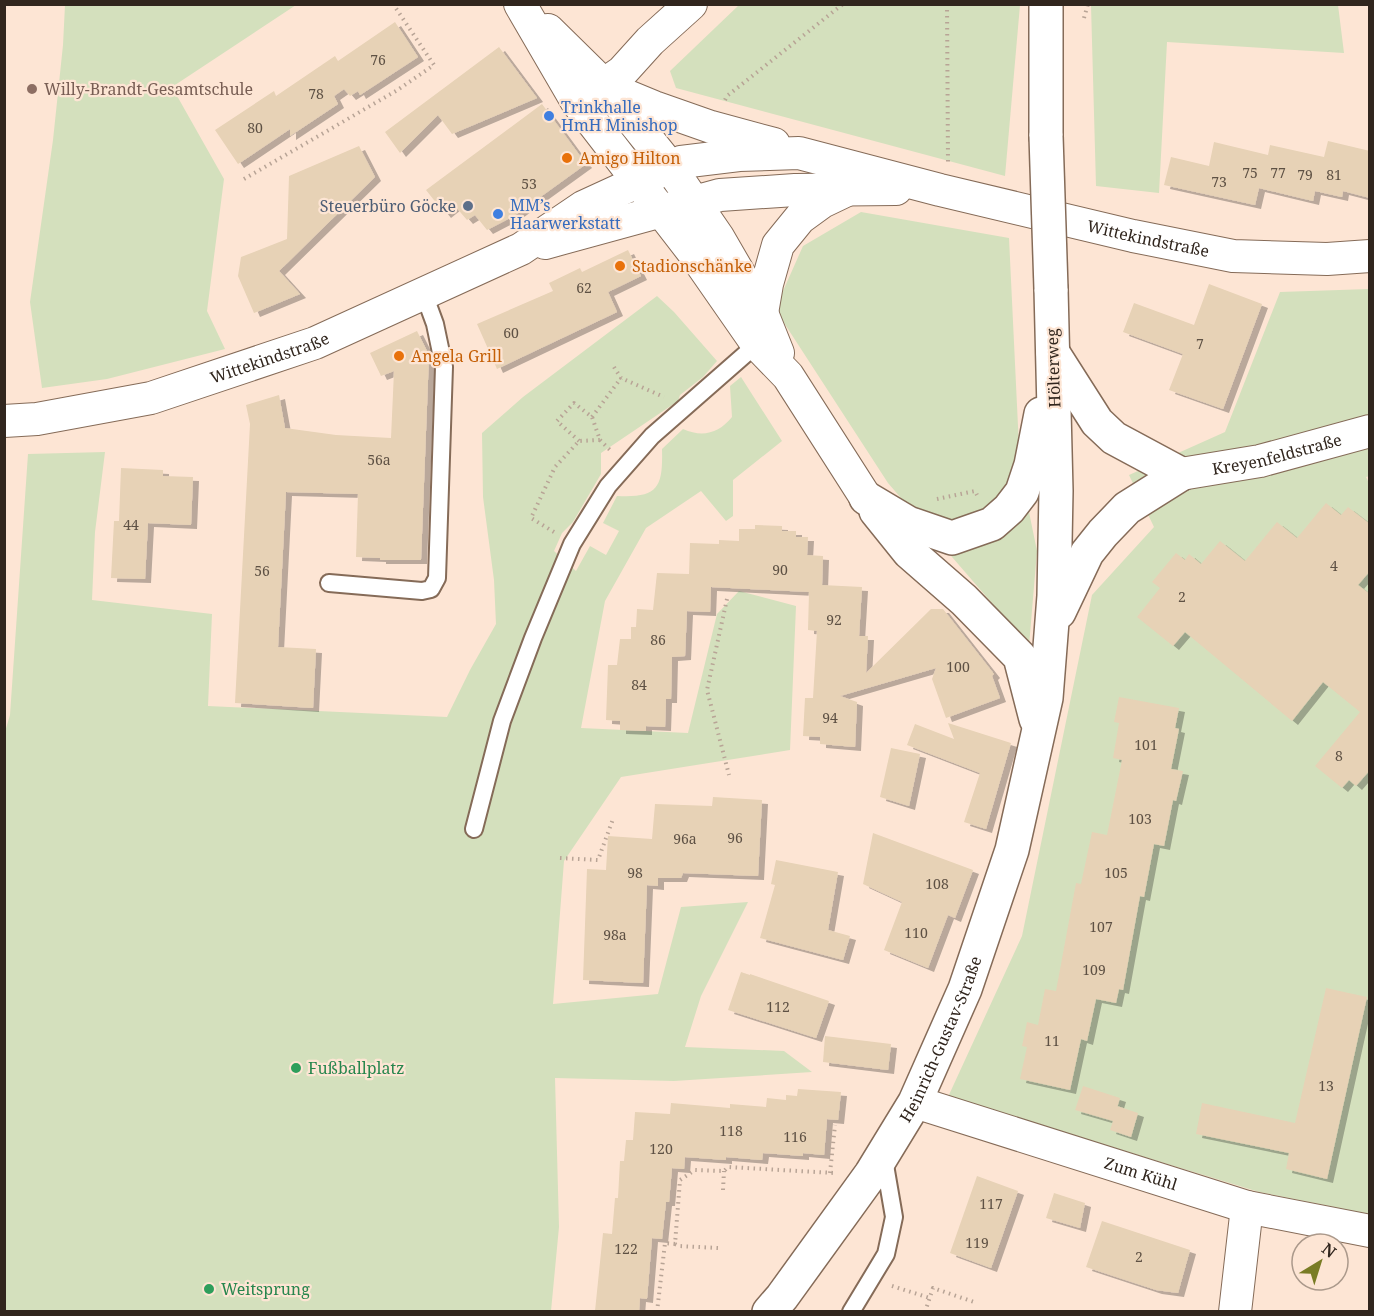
<svg xmlns="http://www.w3.org/2000/svg" width="1374" height="1316" viewBox="0 0 1374 1316" font-family="'Noto Serif',serif">
  <style>
    .green { fill: #d4e0bd }
    .building { fill: #e7d2b6; filter: url(#shadow) }
    .lines { fill: none; stroke-linecap: round; stroke-linejoin: round }
    .lane-casing { stroke: #856b58; stroke-width: 20 }
    .street-casing { stroke: #856b58; stroke-width: 34 }
    .secondary-casing { stroke: #856b58; stroke-width: 36 }
    .path { stroke: #b8a496; stroke-width: 4; stroke-dasharray: 1.5 4.5; stroke-linecap: butt }
    .lane { stroke: #fff; stroke-width: 16 }
    .street { stroke: #fff; stroke-width: 32 }
    .secondary { stroke: #fff; stroke-width: 33 }
    .secondary-bridge-casing { stroke: #856b58; stroke-width: 36; stroke-linecap: butt }
    .secondary-bridge { stroke: #fff; stroke-width: 33 }
    .education-dot { fill: #8d6e63; stroke: #fde5d4; stroke-width: 2 }
    .shop-dot { fill: #3f7fe0; stroke: #fde5d4; stroke-width: 2 }
    .food-dot { fill: #e8710a; stroke: #fde5d4; stroke-width: 2 }
    .service-dot { fill: #5c6f8a; stroke: #fde5d4; stroke-width: 2 }
    .leisure-dot { fill: #2e9e5b; stroke: #fde5d4; stroke-width: 2 }
    .labels { text-anchor: middle; dominant-baseline: central; stroke-width: 4.5; stroke-linejoin: round; paint-order: stroke }
    .number-label { font-size: 14px; fill: #5e5144 }
    .education-label { font-size: 16px; fill: #785e54; stroke: #fde5d4; text-anchor: start }
    .shop-label { font-size: 16px; fill: #366cbe; stroke: #fde5d4; text-anchor: start }
    .food-label { font-size: 16px; fill: #c56008; stroke: #fde5d4; text-anchor: start }
    .service-label { font-size: 16px; fill: #4e5e75; stroke: #fde5d4; text-anchor: end }
    .street-label { font-size: 16px; fill: #31261e; stroke: #fde5d4 }
    .leisure-label { font-size: 16px; fill: #27864d; stroke: #fde5d4; text-anchor: start }
  </style>
  <defs>
    <filter id="shadow"><feDropShadow dx="6" dy="4" stdDeviation="0" flood-color="#0004"/></filter>
  </defs>
  <rect width="100%" height="100%" fill="#fde5d4"/>
  <g class="green">
    <path d="M65 5H296L172 87 224 179 207 311 225 349 107 379 42 388 30 302 53 140 63 45Z"/>
    <path d="M739 5H1020L1005 176 676 88 670 71Z"/>
    <path d="M1091 5H1338L1344 53 1167 42 1159 193 1096 186Z"/>
    <path d="M861 212 1009 238 1020 468 1037 551 1029 646 888 483 775 309 803 246Z"/>
    <path d="M1369 289 1370 476 1366 477 1370 485 1369 1214 1259 1192 948 1097 1022 936 1092 595 1154 527 1129 475 1225 432 1280 292Z"/>
    <path d="M657 296 674 312 717 361 703 377 680 395 678 401 601 453V474L573 522 562 533 554 551 576 571 590 546 606 555 619 531 603 523 617 496C658 498 663 488 662 449L683 429C703 438 719 433 732 417L730 386 741 377 782 441 733 480V516L726 521 701 491 646 528 605 601 581 728 688 733 717 614 739 591 796 606 790 750 621 777 564 861 553 1004 658 994 681 907 748 902 701 996 685 1047 784 1051 812 1072 674 1081 555 1078 559 1227 551 1311 5 1312 4 735 10 715 28 454 105 452 95 532 92 600 212 614 208 706 447 717 470 670 496 624 494 580 483 497 482 433 523 397Z"/>
  </g>
  <g class="building">
    <path d="M395 22 418 57 360 95 358 91 350 96 344 89 334 96 338 104 290 136V129L238 164 215 130 274 91 276 96 335 56 338 61Z"/>
    <path d="M499 47 537 98 452 134 438 115 400 153 385 132Z"/>
    <path d="M542 104 586 164 514 216 487 230 475 215 467 220 455 206 445 214 426 190Z"/>
    <path d="M1328 141 1370 151V198L1343 191 1342 197 1315 191 1313 201 1259 188 1255 205 1164 185 1171 157 1209 166 1214 142 1268 155 1270 145 1324 157Z"/>
    <path d="M359 146 375 177 279 271 300 294 254 313 238 276 241 257 287 239 289 176Z"/>
    <path d="M628 250 641 276 608 292 617 312 497 369 477 324 553 291 549 283 580 268 582 272Z"/>
    <path d="M1209 284 1262 304 1223 409 1169 390 1183 354 1123 332 1134 303 1194 325Z"/>
    <path d="M417 331 429 355 421 560H380V558L356 557 358 494 286 492 278 647 316 649 313 708 235 703 250 424 246 405 279 395 285 428 336 435 391 438 394 371 381 376 370 353Z"/>
    <path d="M121 468 163 470V476L193 477 191 525 148 523 145 579 111 578 114 521H119Z"/>
    <path d="M1326 503 1341 515 1348 507 1370 524V571L1358 585 1370 594V770L1356 786 1349 780 1342 788 1315 766 1360 712 1323 682 1292 721 1185 632 1173 646 1137 617 1160 588 1152 582 1176 553 1185 560 1189 554 1201 564 1220 541 1245 561 1277 522 1297 538Z"/>
    <path d="M755 525 782 526V531H796V537H808L807 555 823 556 822 585 862 587 859 636H868L866 673 931 609H943L994 674 992 676 1000 698 946 718 932 679 936 668 840 696 857 702 855 747 820 744V737L803 736 805 698H813L817 631 808 630 809 592 711 587 710 612 687 611 685 656 672 657 671 699H666L665 727 646 726V731L620 730V721L606 720 608 665H617L620 639H631V627H636L637 609 653 610 657 573 689 574 690 543 719 544V540L739 541V529H755Z"/>
    <path d="M1119 697 1179 708 1175 728 1179 729 1171 769 1183 771 1176 801 1173 800 1164 846 1154 844 1144 897 1140 896 1123 990 1119 989 1116 1003 1096 999 1087 1041 1081 1039 1070 1090 1020 1079 1027 1047 1022 1046 1027 1022 1038 1025 1045 989 1056 991 1076 883 1081 884 1092 832 1107 835 1122 760 1113 758 1119 723 1114 722Z"/>
    <path d="M948 723 1011 743 986 829 964 822 980 773 907 745 915 724 954 739Z"/>
    <path d="M891 748 920 754 909 806 880 797Z"/>
    <path d="M713 797 762 800 758 876 683 873 681 878H658V886L647 885 643 983 583 980 587 869 606 870 608 836 652 839 655 804 712 806Z"/>
    <path d="M873 833 973 870 955 918 948 915 928 968 884 950 902 902 863 884Z"/>
    <path d="M776 860 838 872 828 930 850 936 843 960 760 938 775 885 771 884Z"/>
    <path d="M741 972 750 975V974L829 1001 816 1038 728 1010Z"/>
    <path d="M1326 988 1367 997 1327 1179 1286 1169 1289 1153 1196 1134 1202 1103 1295 1123Z"/>
    <path d="M825 1036 891 1044 888 1070 823 1062Z"/>
    <path d="M1083 1086 1120 1098 1117 1108V1106L1138 1113 1131 1137 1110 1130 1113 1121 1075 1110Z"/>
    <path d="M798 1089 841 1092 838 1120 827 1119 824 1155 803 1153V1156L763 1153 762 1160 726 1157V1160L685 1157 684 1169 672 1168 669 1202H666L662 1239 652 1238 647 1299 640 1298 639 1311H595L603 1233 612 1234 615 1198H618L620 1161H624L626 1140H633L635 1112 670 1114 671 1103 730 1108V1104L766 1107 767 1098 786 1100V1095L797 1096Z"/>
    <path d="M977 1176 1018 1191 991 1268 950 1253Z"/>
    <path d="M1054 1193 1085 1203 1080 1228 1046 1218Z"/>
    <path d="M1102 1221 1190 1250 1178 1293 1156 1290 1086 1267Z"/>
  </g>
  <g class="lines">
    <g class="lane-casing">
      <g id="lane">
        <path d="M329 583 422 591 431 589 437 578 444 367 435 324 424 294"/>
        <path d="M474 829 502 721 533 638 572 544 608 486 652 436 757 344"/>
        <path d="M851 1312 886 1254 894 1217 884 1159"/>
      </g>
    </g>
    <g class="street-casing">
      <g id="street">
        <path d="M520 4 577 102 693 252 757 344 788 376 866 498"/>
        <path d="M548 30 605 86 670 167 718 237 762 313 778 353"/>
        <path d="M608 88 654 107 711 127 774 144"/>
        <path d="M589 95 622 72 650 41 691 4"/>
        <path d="M545 243 720 195 795 190 896 189"/>
        <path d="M762 313 767 284 778 245 800 218 822 202 845 191"/>
        <path id="s1" d="M4 421 37 419 151 398 315 343 521 249 583 207 681 162 739 155 799 153 940 190 1133 236 1233 256 1327 259 1370 256"/>
        <path id="s2" d="M1181 474 1260 461 1370 431"/>
        <path id="s3" d="M915 1102 1247 1207 1370 1231"/>
        <path d="M1235 1312 1247 1207"/>
      </g>
    </g>
    <g class="secondary-casing">
      <g id="secondary">
        <path d="M1046 136V4"/>
        <path d="M1053 353 1097 422 1114 438 1181 474"/>
        <path d="M866 498 908 523 952 538 992 524 1009 509 1022 492 1031 465 1041 414"/>
        <path d="M876 511 909 552 964 600 1020 657 1036 719"/>
        <path d="M1059 612 1087 553 1103 533 1127 508 1181 474"/>
        <path id="s4" d="M769 1312 782 1297 871 1174 915 1102 965 989 1012 850 1046 698 1054 596 1056 491 1051 289"/>
      </g>
    </g>
    <g class="path">
      <path d="M947 4 948 163"/>
      <path d="M1084 18 1088 4"/>
      <path d="M725 100 727 96 843 4"/>
      <path d="M244 179 396 91 434 65 393 4"/>
      <path d="M614 367 621 378 664 397"/>
      <path d="M592 417 621 378"/>
      <path d="M600 440 610 450"/>
      <path d="M937 499 975 491 977 495"/>
      <path d="M554 532 531 518 555 467 579 441 600 440 592 417 574 403 557 421 579 441"/>
      <path d="M727 599 707 690 729 775"/>
      <path d="M560 858 598 860 613 819"/>
      <path d="M830 1173 835 1125"/>
      <path d="M723 1190 724 1171"/>
      <path d="M675 1244 679 1246 718 1248"/>
      <path d="M892 1286 930 1298"/>
      <path d="M657 1312 665 1243 675 1244 680 1180 695 1170 724 1171 728 1167 834 1173"/>
      <path d="M925 1312 933 1288 974 1302"/>
    </g>
    <use href="#lane" class="lane"/>
    <use href="#street" class="street"/>
    <use href="#secondary" class="secondary"/>
    <g class="secondary-bridge-casing">
      <path id="secondary-bridge" d="M1046 136 1051 289"/>
    </g>
    <use href="#secondary-bridge" class="secondary-bridge"/>
  </g>
  <circle class="education-dot" cx="32" cy="89" r="6"/>
  <g class="shop-dot">
    <circle cx="549" cy="116" r="6"/>
    <circle cx="498" cy="214" r="6"/>
  </g>
  <g class="food-dot">
    <circle cx="567" cy="158" r="6"/>
    <circle cx="620" cy="266" r="6"/>
    <circle cx="399" cy="356" r="6"/>
  </g>
  <circle class="service-dot" cx="468" cy="206" r="6"/>
  <g class="leisure-dot">
    <circle cx="296" cy="1068" r="6"/>
    <circle cx="209" cy="1289" r="6"/>
  </g>
  <g class="labels">
    <g class="number-label">
      <text x="378" y="59">76</text>
      <text x="316" y="93">78</text>
      <text x="255" y="127">80</text>
      <text x="1250" y="172">75</text>
      <text x="1278" y="172">77</text>
      <text x="1305" y="174">79</text>
      <text x="1334" y="174">81</text>
      <text x="1219" y="181">73</text>
      <text x="529" y="183">53</text>
      <text x="584" y="287">62</text>
      <text x="511" y="332">60</text>
      <text x="1200" y="343">7</text>
      <text x="379" y="459">56a</text>
      <text x="131" y="524">44</text>
      <text x="1334" y="565">4</text>
      <text x="780" y="569">90</text>
      <text x="262" y="570">56</text>
      <text x="1182" y="596">2</text>
      <text x="834" y="619">92</text>
      <text x="658" y="639">86</text>
      <text x="958" y="666">100</text>
      <text x="639" y="684">84</text>
      <text x="830" y="717">94</text>
      <text x="1146" y="744">101</text>
      <text x="1339" y="755">8</text>
      <text x="1140" y="818">103</text>
      <text x="735" y="837">96</text>
      <text x="685" y="838">96a</text>
      <text x="635" y="872">98</text>
      <text x="1116" y="872">105</text>
      <text x="937" y="883">108</text>
      <text x="1101" y="926">107</text>
      <text x="916" y="932">110</text>
      <text x="615" y="934">98a</text>
      <text x="1094" y="969">109</text>
      <text x="778" y="1006">112</text>
      <text x="1052" y="1040">11</text>
      <text x="1326" y="1085">13</text>
      <text x="731" y="1130">118</text>
      <text x="795" y="1136">116</text>
      <text x="661" y="1148">120</text>
      <text x="991" y="1203">117</text>
      <text x="977" y="1242">119</text>
      <text x="626" y="1248">122</text>
      <text x="1139" y="1256">2</text>
    </g>
    <g class="education-label">
      <text x="44" y="89">Willy-Brandt-Gesamtschule</text>
    </g>
    <g class="shop-label">
      <text x="561" y="107">Trinkhalle<tspan x="561" dy="18">HmH Minishop</tspan></text>
      <text x="510" y="205">MM’s<tspan x="510" dy="18">Haarwerkstatt</tspan></text>
    </g>
    <g class="food-label">
      <text x="579" y="158">Amigo Hilton</text>
      <text x="632" y="266">Stadionschänke</text>
      <text x="411" y="356">Angela Grill</text>
    </g>
    <g class="service-label">
      <text x="456" y="206">Steuerbüro Göcke</text>
    </g>
    <g class="street-label">
      <text stroke="none"><textPath href="#s1" startOffset="1209">Wittekindstraße</textPath></text>
      <text stroke="none"><textPath href="#s1" startOffset="274">Wittekindstraße</textPath></text>
      <text transform="translate(1053 368) rotate(-92)">Hölterweg</text>
      <text stroke="none"><textPath href="#s2" startOffset="98">Kreyenfeldstraße</textPath></text>
      <text stroke="none"><textPath href="#s4" startOffset="324">Heinrich-Gustav-Straße</textPath></text>
      <text stroke="none"><textPath href="#s3" startOffset="237">Zum Kühl</textPath></text>
    </g>
    <g class="leisure-label">
      <text x="308" y="1068">Fußballplatz</text>
      <text x="221" y="1289">Weitsprung</text>
    </g>
  </g>
  <rect width="1374" height="1316" fill="none" stroke="#31261e" stroke-width="12"/>
  <g transform="translate(1320 1262) rotate(38)"><circle r="28" fill="#fde5d4" stroke="#ab998b" stroke-width="1.5"/>
  <path d="M0-4.5L10 22L0 15L-10 22Z" fill="#797c25"/>
  <text y="-9" font-size="16" font-weight="bold" text-anchor="middle" fill="#31261e">N</text>
  </g>
</svg>
